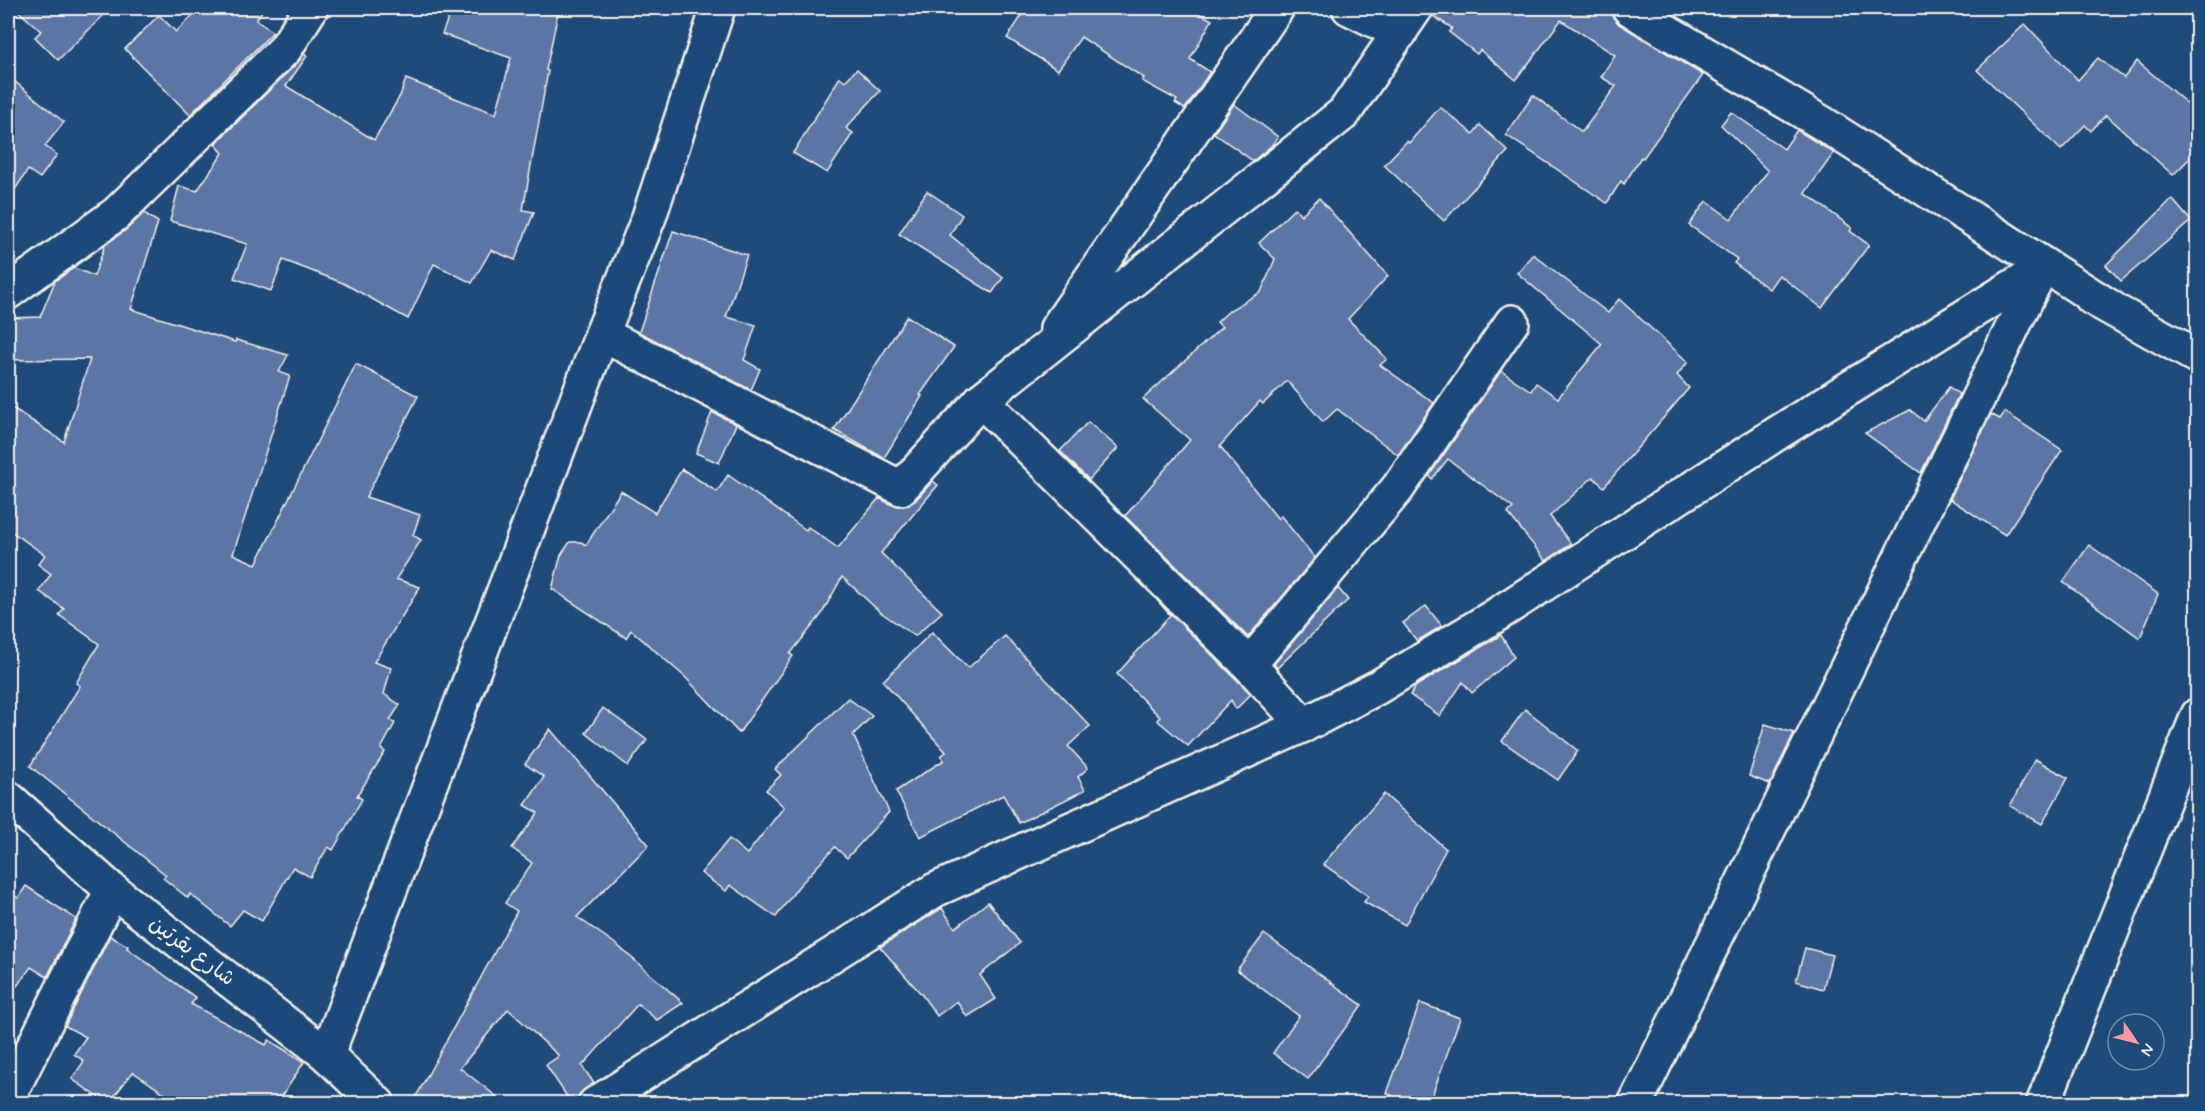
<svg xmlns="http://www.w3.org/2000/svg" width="2205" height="1111" viewBox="0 0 2205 1111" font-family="Mynerve,'Playpen Sans Arabic',sans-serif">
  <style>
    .building { fill: #5d74a5; stroke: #f4f1e8; stroke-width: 1.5 }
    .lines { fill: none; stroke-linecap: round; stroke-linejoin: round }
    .minor-casing { stroke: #f4f1e8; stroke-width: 38 }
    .minor { stroke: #1f4a7a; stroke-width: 33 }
    .labels { text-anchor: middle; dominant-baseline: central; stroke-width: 5; stroke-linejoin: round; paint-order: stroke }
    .street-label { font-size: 21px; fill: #f4f1e8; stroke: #1f4a7a }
  </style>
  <rect width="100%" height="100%" fill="#1f4a7a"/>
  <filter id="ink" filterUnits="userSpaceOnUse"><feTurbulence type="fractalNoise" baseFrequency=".0167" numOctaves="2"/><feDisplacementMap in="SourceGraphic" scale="12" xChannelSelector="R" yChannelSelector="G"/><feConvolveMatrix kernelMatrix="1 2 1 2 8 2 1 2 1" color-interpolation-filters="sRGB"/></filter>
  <g filter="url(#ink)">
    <g class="building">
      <path d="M15 8H111L58 60 35 37 41 31Z"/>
      <path d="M200 8H264L256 20 273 32 190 115 125 49 159 15 176 32Z"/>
      <path d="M452 8H559L546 70 548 71 523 210 534 212 515 260 491 250 472 283 434 264 408 319 343 283 283 260 271 291 234 278 247 244 170 221 179 186 197 191 223 153 215 144 298 62 304 54 307 56 286 86 374 140 400 96 406 79 496 114 511 58 442 34Z"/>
      <path d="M1027 8H1189L1212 20 1190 59 1210 72 1185 109 1175 103 1177 100 1142 81 1144 78 1081 37 1058 70 1007 38Z"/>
      <path d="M1434 8H1610L1613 17 1619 24 1703 75 1643 158 1641 157 1624 184 1621 181 1607 203 1506 135 1533 95 1582 132 1616 86 1601 77 1615 55 1561 20 1516 80 1480 50 1477 54 1449 32 1452 28 1433 16Z"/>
      <path d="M2025 24 2078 80 2098 58 2124 78 2137 61 2198 113V150L2173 175 2106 115 2091 131 2085 125 2061 150 1977 70Z"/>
      <path d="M857 69 880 91 846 128 853 133 827 173 793 153 840 77 845 81Z"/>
      <path d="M8 76 64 122 45 146 57 155 40 178 28 170 8 200Z"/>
      <path d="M1234 104 1278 137 1271 146 1253 161 1214 133Z"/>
      <path d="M1440 107 1473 134 1480 125 1508 151 1444 221 1384 165 1407 141 1409 143Z"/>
      <path d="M1731 112 1784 149 1797 130 1834 153 1805 193 1852 228 1850 231 1869 245 1822 308 1779 275 1769 289 1734 263 1737 259 1689 225 1706 201 1731 219 1768 171 1721 125Z"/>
      <path d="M927 191 962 215 950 235 1003 278 992 293 899 234Z"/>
      <path d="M1319 198 1388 276 1348 319 1387 359 1380 365 1434 403 1398 455 1337 409 1323 422 1287 381 1263 404 1260 401 1220 446 1278 519 1281 516 1315 558 1248 637 1125 516 1190 440 1143 399 1222 327 1217 322 1230 310 1261 292 1275 259 1259 243 1295 208 1301 215Z"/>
      <path d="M2172 199 2191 221 2121 281 2106 265Z"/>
      <path d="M144 213 158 222 131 309 235 342 236 340 288 355 279 372 290 376 233 554 256 564 356 364 418 396 366 497 420 515 413 535 421 540 396 579 420 587 374 662 391 668 384 694 400 705 390 720 395 723 381 749 385 752 357 796 362 799 333 850 328 847 310 877 293 867 262 921 243 910 230 926 190 894 188 898 163 878 166 875 30 766 80 686 76 683 99 644 59 615 64 609 39 591 51 574 38 564 45 555 8 529V405L64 442 90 359 10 360 9 318 40 317 55 281 74 268 94 276 105 245 127 229Z"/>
      <path d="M673 231 747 255 726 317 756 325 744 360 760 369 751 390 639 332Z"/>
      <path d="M1533 254 1608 313 1619 299 1688 362 1677 375 1689 388 1604 487 1593 477 1550 516 1571 544 1546 561 1508 513 1513 508 1448 459 1432 479 1429 476 1501 371 1531 391 1536 383 1558 398 1602 344 1517 273Z"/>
      <path d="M907 316 954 347 920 395 922 396 884 458 834 430Z"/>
      <path d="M1949 387 1959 394 1921 473 1865 433 1910 410 1924 421Z"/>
      <path d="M712 412 736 424 719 463 696 453Z"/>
      <path d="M2005 412 2062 450 2005 535 1950 499 1991 414 2000 419Z"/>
      <path d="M1088 422 1118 448 1089 480 1060 451Z"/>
      <path d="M682 469 717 492 728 475 806 530 808 527 838 548 879 498 892 505 905 506 915 501 933 481 938 485 881 553 942 612 915 636 879 611 842 577 821 615 790 654 793 656 739 733 685 677 631 630 626 638 552 589 561 555 570 542H581L586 545 621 491 655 513Z"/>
      <path d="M2089 545 2158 594 2140 638 2063 582Z"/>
      <path d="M1338 588 1348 600 1277 668 1274 664Z"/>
      <path d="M1156 599 1251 694 1236 709 1231 700 1188 746 1157 720 1160 717 1117 674 1170 615Z"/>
      <path d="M1426 606 1442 626 1417 641 1403 623Z"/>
      <path d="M932 632 968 668 1005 636 1090 726 1068 746 1088 768 1078 777 1085 790 1019 823 1003 795 920 837 896 791 944 760 941 756 946 752 883 681Z"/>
      <path d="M1501 635 1514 657 1472 693 1463 682 1440 716 1410 695 1416 686Z"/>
      <path d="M848 698 872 716 853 735 889 812 847 858 835 847 798 887 776 917 730 885 726 891 701 873 729 839 747 854 784 807 766 790 781 775 775 769Z"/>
      <path d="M603 708 647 740 628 766 586 733Z"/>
      <path d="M1525 709 1578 751 1558 780 1502 741Z"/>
      <path d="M1765 724 1794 733 1770 784 1749 776Z"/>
      <path d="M550 729 649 845 577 917 617 945 683 1003 657 1020 638 1004 582 1066 594 1083 579 1095 576 1104H572L546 1065 559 1056 508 1009 460 1068 506 1104H412L517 911 505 903 532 863 512 848 538 813 525 805 544 777 525 764Z"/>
      <path d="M2035 759 2068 778 2042 824 2010 806Z"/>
      <path d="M1384 794 1446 849 1405 925 1364 902 1368 896 1323 864Z"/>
      <path d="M26 886 76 919 47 977 31 967 8 998V891L18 898Z"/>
      <path d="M988 902 1020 943 980 975 996 999 967 1017 957 1001 937 1016 922 995 880 947 942 908 955 928Z"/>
      <path d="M1264 934 1362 1005 1308 1079 1273 1053 1299 1016 1237 970Z"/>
      <path d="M110 936 128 946 127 948 196 998 191 1004 266 1045 269 1040 304 1062 277 1104H180L133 1072 108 1104 72 1079 84 1061 74 1054 86 1037 65 1026Z"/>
      <path d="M1805 948 1832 955 1823 989 1796 981Z"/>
      <path d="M1420 1003 1460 1018 1429 1104H1408L1387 1093Z"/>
    </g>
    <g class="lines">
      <g class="minor-casing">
        <g id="minor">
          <path d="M1349 8 1400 33"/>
          <path d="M1629 8 1646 19 1822 123 2113 309"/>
          <path d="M8 292 116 214 285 49 311 8"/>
          <path d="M2092 298 2198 357"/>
          <path d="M1057 328 1277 8"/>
          <path d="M602 334 901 488 981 400 1344 113 1416 8"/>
          <path d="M981 400 1249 665 1304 725"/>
          <path d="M1249 665 1398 488 1512 322"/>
          <path d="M8 798 112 890 327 1055 378 1104"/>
          <path d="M327 1055 602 334 649 217 718 8"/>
          <path d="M8 1098 112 890"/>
          <path d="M595 1104 935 890 1304 725 1378 687 1493 617 1779 432 2041 269"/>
          <path d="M1635 1104 2041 269"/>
          <path d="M2043 1104 2198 715"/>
        </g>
      </g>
      <use href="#minor" class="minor"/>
    </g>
  </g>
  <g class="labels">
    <g class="street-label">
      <text transform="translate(192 951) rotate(37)">شارع بقرتين</text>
    </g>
  </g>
  <rect width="2205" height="1111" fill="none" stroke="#1f4a7a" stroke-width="30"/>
  <rect x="15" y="15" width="2175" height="1081" fill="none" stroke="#f4f1e8" stroke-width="2" filter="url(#ink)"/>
  <g transform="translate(2136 1042) rotate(125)"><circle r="28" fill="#1f4a7a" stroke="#748da6" stroke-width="1.5"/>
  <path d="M0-4.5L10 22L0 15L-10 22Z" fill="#ff9aa2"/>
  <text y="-9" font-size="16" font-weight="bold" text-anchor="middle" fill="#f4f1e8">N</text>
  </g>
</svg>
